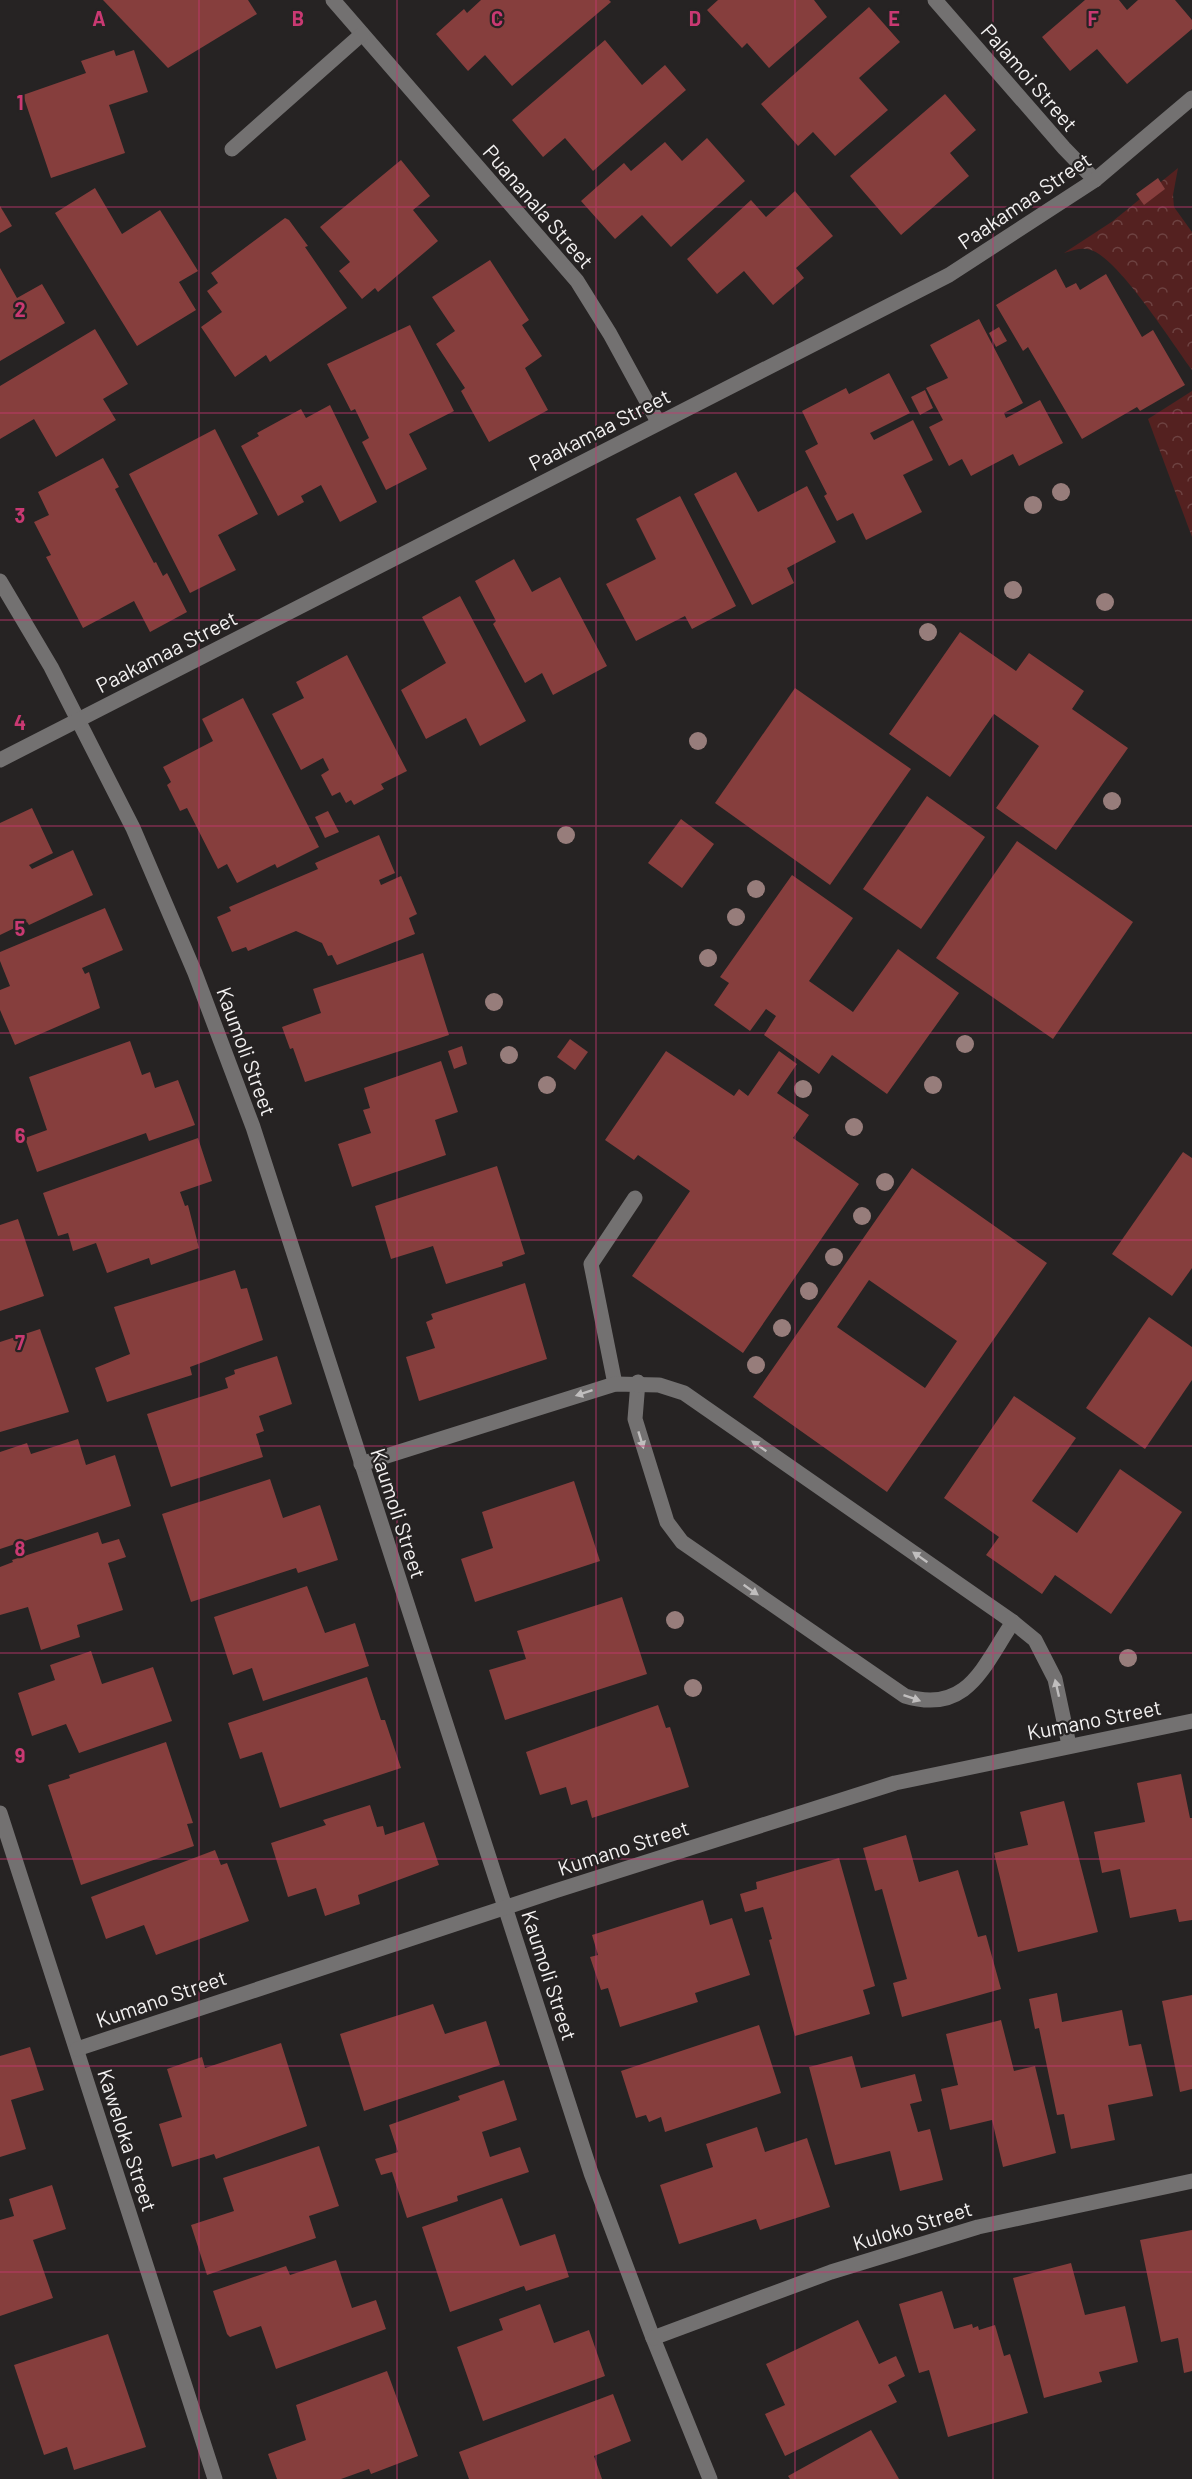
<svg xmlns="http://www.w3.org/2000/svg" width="1192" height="2479" viewBox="0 0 1192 2479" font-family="Barlow,sans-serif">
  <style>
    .park { fill: url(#park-crowns) }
    .building { fill: #863e3d; fill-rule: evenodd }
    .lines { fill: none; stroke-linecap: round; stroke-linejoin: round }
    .minor { stroke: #737171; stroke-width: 15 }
    .tree { fill: #977d7b }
    .oneway { fill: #c0bebe }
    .grid { fill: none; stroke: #c93972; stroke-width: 1.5; stroke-opacity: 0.55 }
    .labels { text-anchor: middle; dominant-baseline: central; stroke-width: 4.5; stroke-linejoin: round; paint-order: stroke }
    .street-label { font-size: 21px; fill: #f3f1f1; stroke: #262323 }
    .grid-label { font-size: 20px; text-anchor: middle; font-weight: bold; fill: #c93972; stroke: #262323; stroke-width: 4.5; stroke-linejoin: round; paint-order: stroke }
  </style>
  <defs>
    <pattern id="park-crowns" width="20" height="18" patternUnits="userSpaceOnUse" patternTransform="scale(1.5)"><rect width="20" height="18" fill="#542120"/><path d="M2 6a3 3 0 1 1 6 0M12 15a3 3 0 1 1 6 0" fill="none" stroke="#6d4241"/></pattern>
  </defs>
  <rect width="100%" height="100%" fill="#262323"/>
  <g class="park">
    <path d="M1178 168 1173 195 1174 207 1192 232V370C1172 343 1119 259 1091 250 1082 247 1074 250 1064 253L1113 221Z"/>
    <path d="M1192 391V537L1148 419Z"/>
  </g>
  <g class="building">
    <path d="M103 0H248L257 14 168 68Z"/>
    <path d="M481 0H609L611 2 512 86 485 55 468 71 436 34 464 9 467 13Z"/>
    <path d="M718 0H814L827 17 769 68 747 43 742 48 707 10Z"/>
    <path d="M1085 0H1119L1127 10 1138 0H1175L1192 20V29L1127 84 1097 49 1070 71 1042 37Z"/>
    <path d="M869 7 900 42 859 78 888 110 835 156 813 132 798 146 761 104Z"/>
    <path d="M605 40 642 85 665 65 686 90 593 171 565 138 543 157 512 120Z"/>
    <path d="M114 50 116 56 134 50 148 92 109 105 125 153 51 178 23 95 86 73 81 61Z"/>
    <path d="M945 94 976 130 950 153 969 176 901 235 850 176Z"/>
    <path d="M707 138 745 181 671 247 642 215 615 239 581 201 624 163 631 171 665 142 682 161Z"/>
    <path d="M401 160 430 196 413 210 438 241 378 292 375 288 362 299 339 271 350 262 320 227Z"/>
    <path d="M1158 178 1165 189 1144 205 1136 194Z"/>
    <path d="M95 188 122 234 160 210 198 271 179 282 196 310 137 346 55 213Z"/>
    <path d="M795 191 833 236 796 268 804 278 773 305 744 271 717 294 687 259 751 200 766 217Z"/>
    <path d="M0 206 12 226 0 233Z"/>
    <path d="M285 218 289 220 308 246 305 247 347 308 270 362 266 355 235 377 201 327 222 312 207 291 218 283 211 273Z"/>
    <path d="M490 260 529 320 522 325 542 356 525 368 548 410 489 442 461 391 465 388 436 344 455 331 432 297Z"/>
    <path d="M0 268 17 298 42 284 65 323 0 361Z"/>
    <path d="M1056 269 1066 288 1076 283 1080 290 1106 274 1142 337 1153 330 1185 385 1140 411 1137 407 1082 439 1028 347 1023 351 996 305Z"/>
    <path d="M979 319 1023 403 1004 413 1006 418 1040 400 1063 443 1019 466 1013 454 971 476 962 459 949 466 929 427 943 420 926 388 948 378 930 345Z"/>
    <path d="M410 325 454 411 409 434 427 469 386 490 362 442 369 438 355 409 351 411 327 364Z"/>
    <path d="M999 327 1007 341 996 347 989 333Z"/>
    <path d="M95 329 128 384 103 399 116 420 56 457 34 419 0 439V386Z"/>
    <path d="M889 373 910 413 870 433 874 440 913 420 933 460 903 475 922 512 866 540 853 513 837 521 824 496 827 494 805 451 818 444 802 411 846 388 849 394Z"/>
    <path d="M925 390 933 408 920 415 911 397Z"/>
    <path d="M330 405 377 502 340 522 321 485 301 496 304 502 278 516 241 446 259 436 257 433 301 409 306 418Z"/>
    <path d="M215 429 258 514 218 535 236 570 190 593 129 474Z"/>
    <path d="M103 458 119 487 115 489 154 563 156 562 163 576 167 573 187 612 150 632 134 601 83 628 46 557 51 555 34 522 49 515 38 492Z"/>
    <path d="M736 472 758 512 807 486 836 542 787 568 794 583 752 605 694 494Z"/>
    <path d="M680 496 736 606 692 629 685 616 636 641 606 584 656 559 636 519Z"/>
    <path d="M514 559 532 592 560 577 607 666 553 695 542 673 525 683 493 624 496 621 475 581Z"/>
    <path d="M460 596 526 721 480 746 466 718 426 739 401 690 446 663 422 617Z"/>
    <path d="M960 632 1016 671 1029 653 1084 691 1072 709 1128 748 1056 850 996 808 1039 746 994 714 950 777 889 734Z"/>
    <path d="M347 655 407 771 381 784 384 789 354 805 351 800 346 803 340 792 332 796 321 775 329 770 323 758 301 770 272 714 304 698 296 682Z"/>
    <path d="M795 688 911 769 830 885 715 803Z"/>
    <path d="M243 698 319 847 277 868 275 864 237 883 227 864 218 869 187 808 180 811 167 785 171 782 163 767 213 741 202 719Z"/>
    <path d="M927 796 985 837 921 929 863 889Z"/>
    <path d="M32 808 53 853 29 865 32 869 73 850 93 895 29 925 27 922 0 935V823Z"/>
    <path d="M328 811 339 832 325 838 315 817Z"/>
    <path d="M681 819 714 844 682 888 648 863Z"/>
    <path d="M379 835 395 873 379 880 381 885 401 876 417 914 409 918 415 934 337 965 332 955 328 956 322 943 296 931 248 951 246 947 232 952 217 917 231 911 229 907 318 869 315 863Z"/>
    <path d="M1017 841 1133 922 1053 1039 936 958Z"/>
    <path d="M792 875 853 918 809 981 853 1012 898 949 959 993 887 1094 832 1055 819 1074 764 1035 776 1016 766 1009 750 1031 714 1005 729 983 720 977Z"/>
    <path d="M105 908 123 950 82 968 85 974 89 972 100 1008 15 1045 0 1010V990L10 986 0 961V952Z"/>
    <path d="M423 953 449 1035 305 1082 293 1048 290 1049 282 1027 321 1013 313 989Z"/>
    <path d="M570 1039 588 1052 575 1070 557 1057Z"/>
    <path d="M130 1041 142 1075 150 1072 155 1088 178 1080 195 1125 149 1141 146 1133 37 1172 25 1138 47 1130 29 1077Z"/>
    <path d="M462 1046 467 1064 454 1069 448 1051Z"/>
    <path d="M666 1051 734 1096 739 1089 748 1096 779 1051 797 1064 777 1093 809 1115 793 1138 859 1184 743 1353 632 1276 690 1191 638 1155 634 1160 605 1140Z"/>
    <path d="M441 1061 458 1112 435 1120 446 1155 352 1187 338 1144 371 1133 363 1110 370 1108 364 1088Z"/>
    <path d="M198 1138 212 1181 180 1192 185 1206 188 1205 199 1248 151 1265 149 1258 107 1273 96 1243 73 1251 68 1233 58 1236 43 1193Z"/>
    <path d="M1183 1152 1192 1158V1268L1172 1296 1112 1254Z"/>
    <path d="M497 1166 525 1254 502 1262 503 1266 446 1284 433 1246 391 1259 375 1206Z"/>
    <path d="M912 1168 1047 1263 887 1492 753 1397ZM869 1280 957 1341 925 1388 837 1327Z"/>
    <path d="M18 1219 44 1296 0 1311V1225Z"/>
    <path d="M235 1270 241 1289 247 1288 263 1340 190 1367 192 1375 107 1402 95 1368 130 1354 114 1307Z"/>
    <path d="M525 1283 547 1359 419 1401 406 1357 435 1348 426 1322 433 1319 431 1314Z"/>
    <path d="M1149 1317 1192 1347V1380L1145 1449 1086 1408Z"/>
    <path d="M40 1329 69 1412 0 1432V1342Z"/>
    <path d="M277 1356 292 1404 259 1416 264 1431 256 1434 263 1457 171 1487 147 1414 228 1388 225 1378 235 1374 234 1370Z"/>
    <path d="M1014 1396 1076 1438 1032 1501 1077 1533 1120 1469 1182 1512 1111 1614 1055 1575 1042 1594 986 1555 999 1537 944 1498Z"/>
    <path d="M78 1439 86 1465 115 1455 131 1506 0 1549V1452L27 1443 31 1454Z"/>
    <path d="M270 1479 283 1518 320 1505 338 1560 298 1573 296 1568 191 1602 162 1514Z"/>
    <path d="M574 1481 600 1561 475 1602 461 1559 493 1548 482 1512Z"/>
    <path d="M98 1532 102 1544 119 1539 126 1557 108 1563 123 1610 77 1625 80 1637 41 1650 28 1607 0 1615V1567L13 1562 12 1560Z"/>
    <path d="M307 1586 325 1633 355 1623 369 1666 263 1701 252 1668 233 1675 214 1617Z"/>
    <path d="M622 1597 647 1674 505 1720 489 1670 526 1659 517 1631Z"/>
    <path d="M91 1651 102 1684 153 1667 172 1721 79 1753 66 1724 32 1736 18 1693 55 1680 50 1665Z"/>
    <path d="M367 1677 381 1720H385L401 1768 280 1808 262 1752 240 1759 228 1723Z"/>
    <path d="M658 1705 666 1728 670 1727 689 1787 592 1818 587 1800 571 1805 566 1787 540 1795 526 1752Z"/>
    <path d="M166 1742 193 1823 187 1824 194 1846 81 1885 48 1785 70 1778 69 1775Z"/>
    <path d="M1181 1774 1190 1818H1192V1920L1179 1922 1176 1909 1130 1918 1120 1869 1102 1873 1094 1832 1145 1822 1137 1783Z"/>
    <path d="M1064 1801 1098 1932 1018 1952 994 1853 1028 1845 1020 1812Z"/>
    <path d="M370 1805 377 1827 383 1826 385 1835 424 1822 439 1865 358 1895 360 1904 325 1916 316 1888 288 1897 271 1843 326 1825 323 1820Z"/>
    <path d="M906 1835 919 1882 958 1870 978 1937 986 1935 1001 1989 902 2017 893 1983 907 1979 882 1889 875 1891 863 1848Z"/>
    <path d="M215 1850 221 1865 227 1863 249 1921 156 1955 144 1925 106 1939 91 1897Z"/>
    <path d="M839 1858 875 1986 863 1990 870 2014 795 2036 769 1940 772 1939 763 1907 745 1912 740 1894 757 1889 756 1882Z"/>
    <path d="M703 1900 710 1925 732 1918 750 1975 695 1993 698 2002 620 2027 608 1988 601 1990 590 1957 598 1955 592 1935Z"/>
    <path d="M1057 1993 1062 2022 1122 2010 1129 2046 1141 2044 1153 2096 1108 2105 1115 2140 1071 2149 1064 2114 1057 2115 1039 2028 1035 2029 1029 1999Z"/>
    <path d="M1192 1995V2089L1180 2092 1162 2001Z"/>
    <path d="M433 2004 445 2034 486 2021 500 2065 364 2111 340 2034Z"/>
    <path d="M1001 2020 1014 2071 1035 2066 1056 2153 1003 2167 992 2120 950 2130 941 2089 958 2085 946 2034Z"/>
    <path d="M759 2025 781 2093 665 2132 661 2117 649 2122 646 2115 636 2118 621 2071Z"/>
    <path d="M281 2043 307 2126 216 2159 214 2154 172 2167 159 2124 182 2117 167 2069 202 2057 205 2068Z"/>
    <path d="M30 2047 44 2090 11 2100 26 2149 0 2157V2056Z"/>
    <path d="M852 2056 861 2088 915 2074 922 2101 910 2104 918 2132 930 2129 943 2180 900 2191 890 2151 835 2165 809 2067Z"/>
    <path d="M504 2080 517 2120 482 2132 490 2157 520 2147 529 2172 457 2196 458 2201 407 2218 392 2172 381 2175 375 2159 398 2152 389 2125 460 2100 458 2096Z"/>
    <path d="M757 2127 765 2152 807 2138 830 2207 760 2230 756 2219 679 2244 660 2185 713 2167 706 2144Z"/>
    <path d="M319 2146 339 2206 309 2216 316 2238 207 2275 191 2225 234 2211 223 2178Z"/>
    <path d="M52 2185 66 2229 33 2240 53 2298 0 2316V2220L14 2216 9 2199Z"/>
    <path d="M502 2198 520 2246 555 2234 569 2277 526 2291 524 2286 450 2312 422 2227Z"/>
    <path d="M1192 2230V2371L1184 2373 1178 2338 1161 2342 1140 2240Z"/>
    <path d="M336 2260 352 2308 376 2300 386 2329 276 2369 261 2326 230 2337 227 2334 213 2291 286 2266 290 2275Z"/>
    <path d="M1071 2263 1085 2315 1125 2306 1138 2362 1099 2372 1102 2382 1044 2398 1013 2278Z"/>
    <path d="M942 2291 954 2329 972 2324 973 2328 978 2326 979 2330 995 2325 1004 2356 1010 2354 1028 2413 948 2437 929 2370 919 2373 899 2304Z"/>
    <path d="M540 2304 554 2343 589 2330 605 2376 483 2421 457 2347 503 2330 499 2319Z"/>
    <path d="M858 2320 879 2364 896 2356 905 2376 888 2385 897 2402 785 2456 765 2414 785 2405 766 2364Z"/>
    <path d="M108 2334 146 2447 74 2470 67 2447 44 2455 14 2365Z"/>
    <path d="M387 2371 418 2456 371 2474 369 2469 341 2479H277L268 2454 306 2440 296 2405Z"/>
    <path d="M613 2394 631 2441 594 2456 602 2479H469L459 2452Z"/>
    <path d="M871 2430 899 2479H790L788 2476Z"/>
  </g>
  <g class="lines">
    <g class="minor">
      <path d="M333 0 577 281 610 334 658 422"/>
      <path d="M935 0 1064 148 1095 180"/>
      <path d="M232 149 362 34"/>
      <path d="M0 581 51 667 133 828 195 973 253 1127 591 2173 653 2338 710 2479"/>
      <path d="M0 760 949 275 1095 180 1192 98"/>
      <path d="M638 1382 635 1419 667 1522 682 1542 905 1696C968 1715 983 1666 1013 1622"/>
      <path d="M615 1384 591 1264 635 1198"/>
      <path d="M361 1464 615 1384 659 1385 684 1393 1013 1622 1035 1640 1055 1679 1069 1745"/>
      <path d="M0 1813 215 2479"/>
      <path d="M77 2049 555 1891 895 1783 1192 1721"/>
      <path d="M653 2338 831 2272 978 2227 1192 2181"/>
    </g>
  </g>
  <g class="tree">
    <circle cx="1061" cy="492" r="9"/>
    <circle cx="1033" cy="505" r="9"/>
    <circle cx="1013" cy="590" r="9"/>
    <circle cx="1105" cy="602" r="9"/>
    <circle cx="928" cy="632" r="9"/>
    <circle cx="698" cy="741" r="9"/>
    <circle cx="1112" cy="801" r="9"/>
    <circle cx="566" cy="835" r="9"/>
    <circle cx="756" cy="889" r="9"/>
    <circle cx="736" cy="917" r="9"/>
    <circle cx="708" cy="958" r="9"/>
    <circle cx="494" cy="1002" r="9"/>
    <circle cx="965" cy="1044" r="9"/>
    <circle cx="509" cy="1055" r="9"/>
    <circle cx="547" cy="1085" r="9"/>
    <circle cx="933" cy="1085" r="9"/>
    <circle cx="803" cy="1089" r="9"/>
    <circle cx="854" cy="1127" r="9"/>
    <circle cx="885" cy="1182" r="9"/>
    <circle cx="862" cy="1216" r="9"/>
    <circle cx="834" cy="1257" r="9"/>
    <circle cx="809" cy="1291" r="9"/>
    <circle cx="782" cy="1328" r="9"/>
    <circle cx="756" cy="1365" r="9"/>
    <circle cx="675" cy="1620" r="9"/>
    <circle cx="1128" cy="1658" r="9"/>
    <circle cx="693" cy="1688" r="9"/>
  </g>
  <defs><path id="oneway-solid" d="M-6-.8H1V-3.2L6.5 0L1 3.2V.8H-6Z" transform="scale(1.5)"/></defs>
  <g class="oneway">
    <use href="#oneway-solid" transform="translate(584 1393) rotate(162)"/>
    <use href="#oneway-solid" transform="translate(641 1440) rotate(73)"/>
    <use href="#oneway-solid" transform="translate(759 1446) rotate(-145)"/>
    <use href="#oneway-solid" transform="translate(920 1557) rotate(-145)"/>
    <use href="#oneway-solid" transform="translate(751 1590) rotate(35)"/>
    <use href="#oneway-solid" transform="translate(1057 1688) rotate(-103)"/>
    <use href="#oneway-solid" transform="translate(912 1698) rotate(19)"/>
  </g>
  <path class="grid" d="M199 0V2479M397 0V2479M596 0V2479M795 0V2479M993 0V2479M0 207H1192M0 413H1192M0 620H1192M0 826H1192M0 1033H1192M0 1240H1192M0 1446H1192M0 1653H1192M0 1859H1192M0 2066H1192M0 2272H1192"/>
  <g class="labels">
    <g class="street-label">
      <text transform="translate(1030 77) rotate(49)">Palamoi Street</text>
      <text transform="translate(1024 200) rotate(-34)">Paakamaa Street</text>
      <text transform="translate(539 206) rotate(49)">Puananala Street</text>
      <text transform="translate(599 429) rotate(-27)">Paakamaa Street</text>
      <text transform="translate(166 651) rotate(-27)">Paakamaa Street</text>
      <text transform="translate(247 1051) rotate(70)">Kaumoli Street</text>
      <text transform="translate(399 1513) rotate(72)">Kaumoli Street</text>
      <text transform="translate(1094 1719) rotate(-11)">Kumano Street</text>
      <text transform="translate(623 1847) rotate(-18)">Kumano Street</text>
      <text transform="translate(550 1975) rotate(72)">Kaumoli Street</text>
      <text transform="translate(161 1998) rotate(-19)">Kumano Street</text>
      <text transform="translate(128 2140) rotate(72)">Kaweloka Street</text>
      <text transform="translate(912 2225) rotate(-17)">Kuloko Street</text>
    </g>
  </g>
  <g class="grid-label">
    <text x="99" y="26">A</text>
    <text x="298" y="26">B</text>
    <text x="497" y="26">C</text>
    <text x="695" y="26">D</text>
    <text x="894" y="26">E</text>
    <text x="1093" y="26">F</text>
    <text x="20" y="110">1</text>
    <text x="20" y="317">2</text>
    <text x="20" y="523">3</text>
    <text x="20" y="730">4</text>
    <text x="20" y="936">5</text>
    <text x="20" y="1143">6</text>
    <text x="20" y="1350">7</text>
    <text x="20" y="1556">8</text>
    <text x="20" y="1763">9</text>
  </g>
</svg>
